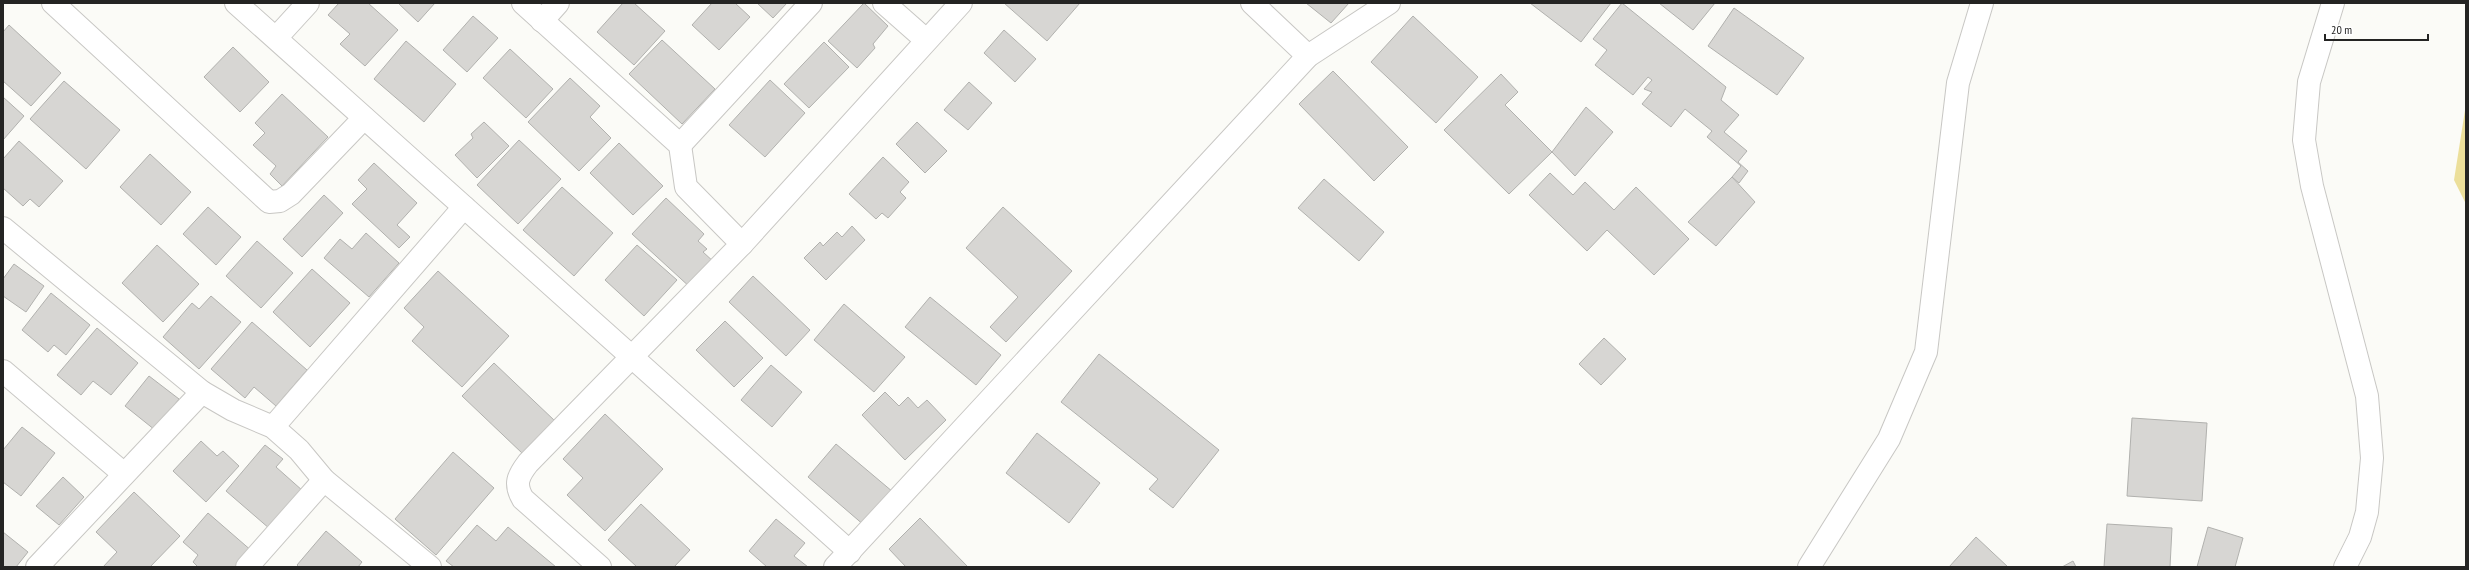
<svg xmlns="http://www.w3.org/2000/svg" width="2469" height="570" viewBox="0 0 2469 570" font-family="'PT Sans Narrow',sans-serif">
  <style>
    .green { fill: #ecdf9a }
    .building { fill: #d7d6d3; stroke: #b1b1ae }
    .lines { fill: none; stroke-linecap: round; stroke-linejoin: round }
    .minor-casing { stroke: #c8c7c4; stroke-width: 24 }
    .tertiary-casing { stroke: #c8c7c4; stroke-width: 24 }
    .minor { stroke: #fff; stroke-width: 22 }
    .tertiary { stroke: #fff; stroke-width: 22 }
  </style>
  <rect width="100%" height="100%" fill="#fbfbf7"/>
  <path class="green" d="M2466 104V204L2454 180Z"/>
  <g class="building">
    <path d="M339 3H368L398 30 365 66 340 44 350 34 328 15Z"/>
    <path d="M398 3H435L418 22Z"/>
    <path d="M623 3H634L665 31 634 65 597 32Z"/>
    <path d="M712 3H735L750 17 719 50 692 25Z"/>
    <path d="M757 3H787L773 18Z"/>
    <path d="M864 3 888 26 873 44 875 48 857 68 828 41Z"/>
    <path d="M1004 3H1080L1047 41Z"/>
    <path d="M1306 3H1349L1331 23Z"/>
    <path d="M1530 3H1611L1581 42Z"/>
    <path d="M1622 3 1726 87 1721 100 1739 115 1724 132 1747 151 1738 162 1748 171 1739 183 1732 177 1741 166 1707 137 1712 131 1685 109 1671 127 1642 104 1652 92 1644 89 1652 80 1648 77 1633 95 1595 65 1607 50 1593 39Z"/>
    <path d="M1659 3H1715L1693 30Z"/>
    <path d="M1734 8 1804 58 1777 95 1708 46Z"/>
    <path d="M473 16 498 38 467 72 443 50Z"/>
    <path d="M1413 16 1478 77 1436 123 1371 62Z"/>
    <path d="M9 25 61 73 31 106 3 81V32Z"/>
    <path d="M1004 30 1036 59 1015 82 984 53Z"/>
    <path d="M662 40 715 89 682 124 629 74Z"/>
    <path d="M406 41 456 84 424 122 374 79Z"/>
    <path d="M824 42 849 67 809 108 784 84Z"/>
    <path d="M233 47 269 82 240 112 204 77Z"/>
    <path d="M510 49 553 89 526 118 483 78Z"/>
    <path d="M1333 71 1408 147 1374 181 1299 104Z"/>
    <path d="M1501 74 1518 92 1505 105 1552 152 1509 194 1444 130Z"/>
    <path d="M570 78 600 106 590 117 611 138 579 171 528 122Z"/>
    <path d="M770 80 805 113 765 157 729 125Z"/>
    <path d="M64 81 120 130 86 169 30 119Z"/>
    <path d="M969 82 992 103 968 130 944 110Z"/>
    <path d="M282 94 328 137 282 186 270 174 276 166 253 145 265 133 255 123Z"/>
    <path d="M3 97 24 116 3 140Z"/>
    <path d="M1586 107 1613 132 1575 176 1552 152Z"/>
    <path d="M484 122 509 146 477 178 455 155 473 138 471 134Z"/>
    <path d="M917 122 947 151 925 173 896 144Z"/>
    <path d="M519 140 561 179 518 224 477 185Z"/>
    <path d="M19 141 63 181 39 207 30 199 23 206 3 188V159Z"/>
    <path d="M619 143 663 186 633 215 590 173Z"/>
    <path d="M150 154 191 192 161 225 120 187Z"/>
    <path d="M883 157 909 182 900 192 906 198 888 218 882 213 876 219 849 194Z"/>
    <path d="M374 163 417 203 397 225 410 237 399 248 352 204 367 189 358 180Z"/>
    <path d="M1550 173 1573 195 1585 182 1614 210 1636 187 1689 239 1654 275 1607 230 1587 251 1529 195Z"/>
    <path d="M1732 177 1755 202 1716 246 1688 222Z"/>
    <path d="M1324 179 1384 232 1359 261 1298 208Z"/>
    <path d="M562 187 613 233 574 276 523 230Z"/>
    <path d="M324 195 343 213 302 257 283 239Z"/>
    <path d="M666 198 704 234 698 241 707 249 703 252 715 263 692 289 632 234Z"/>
    <path d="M208 207 241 237 216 265 183 234Z"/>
    <path d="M1003 207 1072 271 1006 342 990 327 1018 297 966 248Z"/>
    <path d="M852 226 865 240 826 280 804 258 820 242 823 246 837 232 842 237Z"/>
    <path d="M366 233 399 263 369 297 324 258 340 239 352 249Z"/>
    <path d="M257 241 293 273 261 308 226 276Z"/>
    <path d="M157 245 199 284 163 322 122 283Z"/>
    <path d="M637 245 677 280 644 316 605 280Z"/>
    <path d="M14 264 44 286 26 312 3 296V279Z"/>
    <path d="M312 269 350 303 310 347 273 312Z"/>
    <path d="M438 271 509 336 462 387 412 341 424 327 404 308Z"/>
    <path d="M753 276 810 330 786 356 729 302Z"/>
    <path d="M51 293 90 325 66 355 54 345 48 352 22 330Z"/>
    <path d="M211 296 241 322 199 369 163 337 192 303 199 309Z"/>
    <path d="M930 297 1001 355 976 385 905 327Z"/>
    <path d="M844 304 905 357 874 392 814 340Z"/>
    <path d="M725 321 763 358 734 387 696 350Z"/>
    <path d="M252 322 307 370 276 406 254 387 245 398 211 369Z"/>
    <path d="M97 328 138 363 111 395 93 381 81 395 57 375Z"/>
    <path d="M1604 338 1626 359 1601 385 1579 364Z"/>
    <path d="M1099 354 1219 450 1173 508 1149 489 1158 479 1061 402Z"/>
    <path d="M494 363 555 421 523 454 462 396Z"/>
    <path d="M771 365 802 392 772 427 741 400Z"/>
    <path d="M149 376 179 399 155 430 125 406Z"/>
    <path d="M885 392 899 406 908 397 918 408 927 400 946 420 905 460 862 415Z"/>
    <path d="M605 414 663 469 605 531 567 495 583 478 563 459Z"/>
    <path d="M2132 418 2207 423 2202 501 2127 496Z"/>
    <path d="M22 427 55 453 21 496 3 482V450Z"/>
    <path d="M1037 433 1100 483 1069 523 1006 473Z"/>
    <path d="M201 441 217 456 223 451 239 466 206 502 173 471Z"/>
    <path d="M836 444 893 492 865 526 808 477Z"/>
    <path d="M265 445 283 459 276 467 303 491 270 529 226 491Z"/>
    <path d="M453 452 494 488 436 555 395 519Z"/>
    <path d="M63 477 84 497 59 525 36 506Z"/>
    <path d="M134 492 180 536 150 567H103L117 552 96 532Z"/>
    <path d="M641 504 690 550 674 567H637L608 540Z"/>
    <path d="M208 513 253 552 240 567H198L193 562 198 555 183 542Z"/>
    <path d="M920 518 968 567H906L889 549Z"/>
    <path d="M776 519 805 543 794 556 808 567H767L749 551Z"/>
    <path d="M2107 524 2172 528 2170 567H2104Z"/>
    <path d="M477 525 496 541 508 527 556 567H454L446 561Z"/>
    <path d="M2208 527 2243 538 2235 567H2197Z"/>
    <path d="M326 531 362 562 358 567H299L297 565Z"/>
    <path d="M3 532 28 552 16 567H3Z"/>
    <path d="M1976 537 2008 567H1949Z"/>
    <path d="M2073 561 2076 567H2062Z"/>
  </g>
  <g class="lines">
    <g class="minor-casing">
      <g id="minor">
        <path d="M53 3 269 202 280 201 291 194 364 118"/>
        <path d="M236 3 850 552"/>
        <path d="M523 3 680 145 686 187 742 244 528 463C518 476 514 484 523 499L600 567"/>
        <path d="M884 3 926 40"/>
        <path d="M1252 3 1308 56"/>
        <path d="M2333 3 2309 82 2304 140 2312 186 2367 396 2372 458 2367 512 2360 537 2345 567"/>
        <path d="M542 21 558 3"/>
        <path d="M276 38 308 3"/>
        <path d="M680 145 811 3"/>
        <path d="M3 228 202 392 233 410 273 427 299 450 324 480 430 567"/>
        <path d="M742 244 961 3"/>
        <path d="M3 371 124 474"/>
        <path d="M273 427 464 207"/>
        <path d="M37 567 202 392"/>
        <path d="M247 567 324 480"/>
        <path d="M835 567 1308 56 1389 3"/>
      </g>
    </g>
    <g class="tertiary-casing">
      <path id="tertiary" d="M1809 567 1889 439 1926 352 1958 83 1982 3"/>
    </g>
    <use href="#minor" class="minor"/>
    <use href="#tertiary" class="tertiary"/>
  </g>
  <rect width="2469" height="570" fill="none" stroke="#242423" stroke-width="8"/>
  <path d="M2325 34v6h103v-6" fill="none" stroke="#242423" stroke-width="2"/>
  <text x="2331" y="34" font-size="12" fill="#242423" stroke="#ffffff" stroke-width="3" paint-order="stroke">20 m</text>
</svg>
